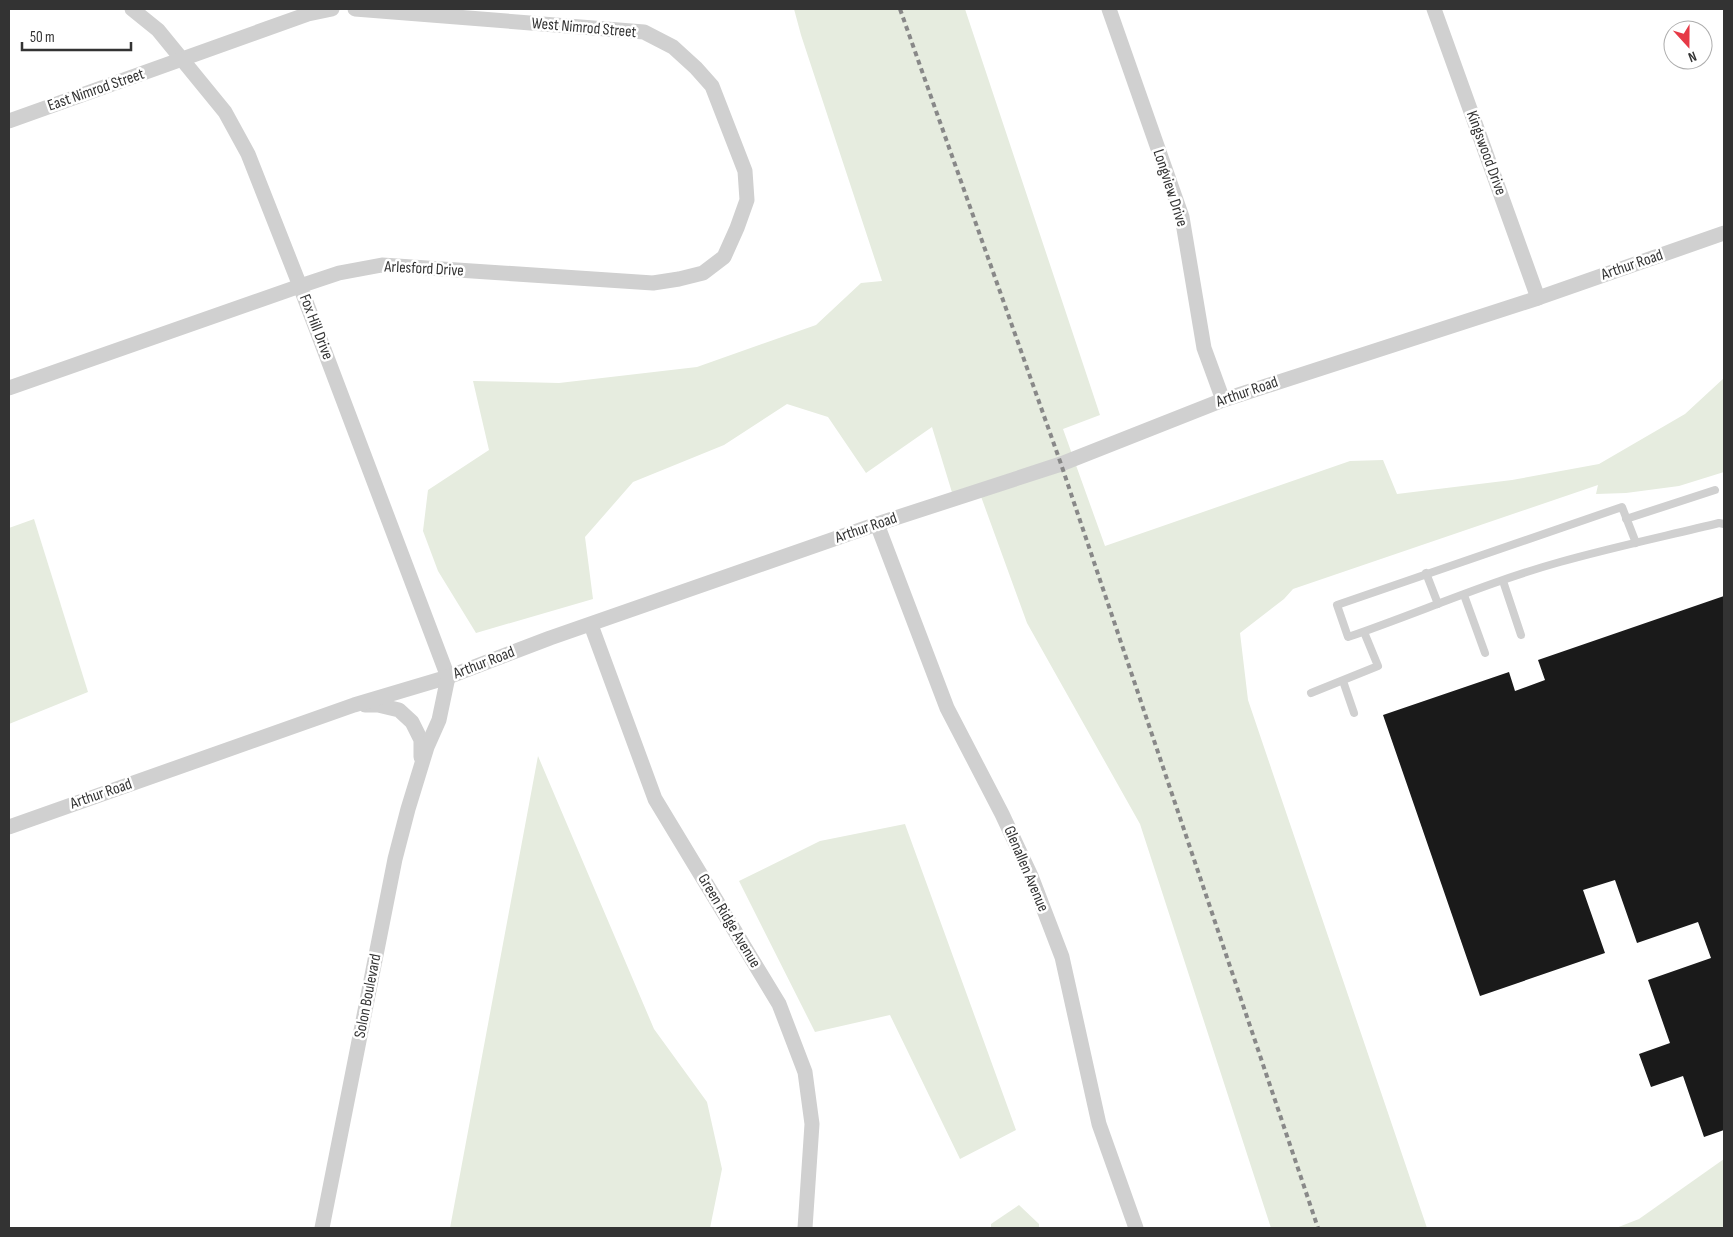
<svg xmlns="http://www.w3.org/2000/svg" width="1733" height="1237" viewBox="0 0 1733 1237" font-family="'Sofia Sans Condensed',sans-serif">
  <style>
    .green { fill: #e6ecdf }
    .building { fill: #1a1a1a }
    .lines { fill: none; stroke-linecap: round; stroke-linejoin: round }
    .service { stroke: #d0d0d0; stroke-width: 8 }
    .minor { stroke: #d0d0d0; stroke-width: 15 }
    .rail { stroke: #888; stroke-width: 4; stroke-dasharray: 5 4; stroke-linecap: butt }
    .labels { text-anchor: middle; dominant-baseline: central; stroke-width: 5; stroke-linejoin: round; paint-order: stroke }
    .street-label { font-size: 16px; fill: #333; stroke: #fff }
  </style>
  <rect width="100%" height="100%" fill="#fff"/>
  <g class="green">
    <path d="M794 9H965L1100 415 1063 429 1105 546 1350 461 1383 460 1397 494 1512 480 1599 464 1685 414 1724 378V472L1679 486 1626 493 1596 494 1598 485 1293 589 1284 599 1240 633 1248 700 1427 1228H1271L1140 824 1027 623 979 491 954 499 932 427 866 473 828 417 787 404 724 445 633 482 585 537 593 599 476 633 438 571 423 531 428 490 489 450 473 381 559 383 697 367 816 325 861 283 882 281 801 35Z"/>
    <path d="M34 519 88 692 9 724V528Z"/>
    <path d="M538 756 654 1029 707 1102 722 1169 710 1228H450Z"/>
    <path d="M905 824 1016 1130 960 1159 890 1015 815 1032 739 881 820 841Z"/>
    <path d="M1724 1159V1228H1616L1639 1219Z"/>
    <path d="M1019 1205 1039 1224V1228H991V1224Z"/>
  </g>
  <path class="building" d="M1724 596V1130L1704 1137 1683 1076 1651 1087 1639 1054 1670 1043 1648 980 1711 958 1698 922 1637 943 1615 880 1583 890 1605 953 1480 996 1383 715 1509 672 1515 691 1545 680 1538 660Z"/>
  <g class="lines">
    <g class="service">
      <path d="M1626 519 1715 490"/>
      <path d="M1636 543 1622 507 1337 605 1348 637C1418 613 1488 582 1560 562 1613 547 1666 536 1719 523L1724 524"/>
      <path d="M1426 573 1438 604"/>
      <path d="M1503 581 1521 635"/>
      <path d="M1464 595 1485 653"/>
      <path d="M1343 681 1354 713"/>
      <path d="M1311 693 1378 666 1364 632"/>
    </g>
    <g class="minor">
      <path d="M132 9 158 30 225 112 248 154 300 286 448 677"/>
      <path d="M1109 9 1182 217 1204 348 1223 400"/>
      <path d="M1434 9 1538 298"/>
      <path d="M9 121 308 14 332 9"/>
      <path d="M9 388 300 286 339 273 382 265 653 283 679 279 703 273 724 257 737 228 747 200 745 171 712 86 696 68 673 47 644 32 355 9"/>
      <path d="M877 524 947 708 1002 814 1031 876 1062 957 1099 1124 1136 1228"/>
      <path d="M591 625 655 799 779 1004 805 1072 812 1124 805 1228"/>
      <path d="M365 705H378L399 710 412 722 421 740V757"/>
      <path d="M9 827 354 705 448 677 550 638 877 524 1061 464 1223 400 1538 298 1724 233"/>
      <path d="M322 1228 395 859 408 809 427 747 439 720 448 677"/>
    </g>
    <path class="rail" d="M900 9 1061 464 1318 1228"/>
  </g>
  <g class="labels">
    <g class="street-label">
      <text transform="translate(584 28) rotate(5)">West Nimrod Street</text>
      <text transform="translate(96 90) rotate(-19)">East Nimrod Street</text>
      <text transform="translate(1486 153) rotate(70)">Kingswood Drive</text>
      <text transform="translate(1170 188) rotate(72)">Longview Drive</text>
      <text transform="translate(1632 265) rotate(-19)">Arthur Road</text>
      <text transform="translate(424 269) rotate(3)">Arlesford Drive</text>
      <text transform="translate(316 327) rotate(69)">Fox Hill Drive</text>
      <text transform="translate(1247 392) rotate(-19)">Arthur Road</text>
      <text transform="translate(866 528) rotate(-19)">Arthur Road</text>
      <text transform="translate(484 663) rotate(-21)">Arthur Road</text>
      <text transform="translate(101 794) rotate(-19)">Arthur Road</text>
      <text transform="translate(1026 869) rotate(67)">Glenallen Avenue</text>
      <text transform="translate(729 921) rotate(59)">Green Ridge Avenue</text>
      <text transform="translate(368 996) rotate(-79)">Solon Boulevard</text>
    </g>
  </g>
  <rect width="1733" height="1237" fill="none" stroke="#333333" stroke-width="20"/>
  <g transform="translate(1688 45) rotate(159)"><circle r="24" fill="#ffffff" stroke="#adadad"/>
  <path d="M0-4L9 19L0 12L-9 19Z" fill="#e63946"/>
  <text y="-8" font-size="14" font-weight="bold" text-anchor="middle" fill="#333333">N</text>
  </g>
  <path d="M22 42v8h109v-8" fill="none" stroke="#333333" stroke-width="2.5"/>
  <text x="30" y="42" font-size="15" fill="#333333" stroke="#ffffff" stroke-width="4" paint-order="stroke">50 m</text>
</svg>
